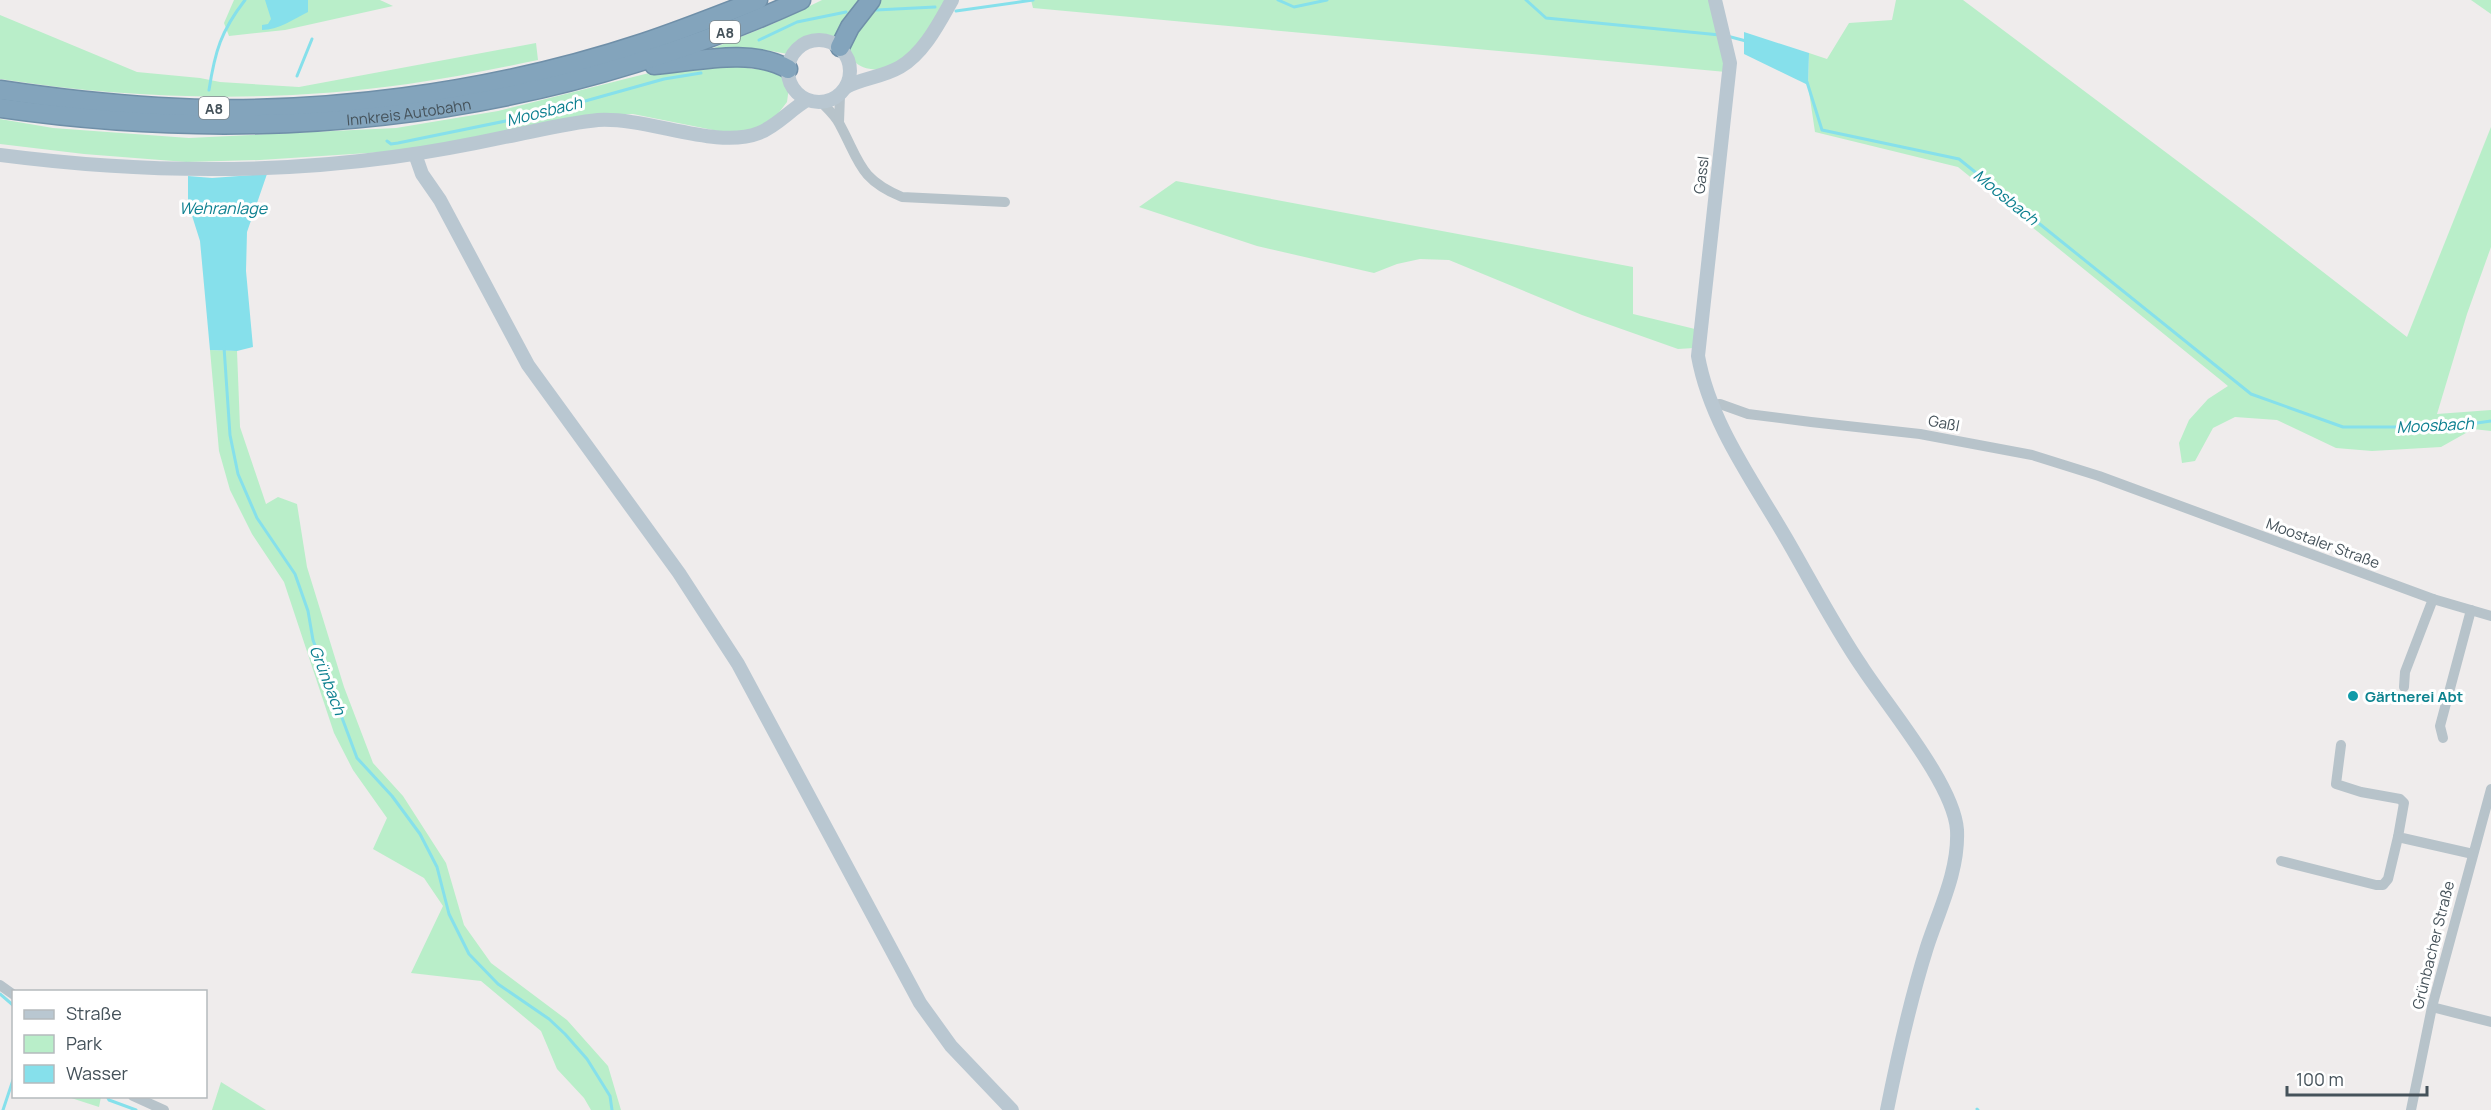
<svg xmlns="http://www.w3.org/2000/svg" width="2491" height="1110" viewBox="0 0 2491 1110" font-family="Manrope,sans-serif">
  <style>
    .green { fill: #b9eec9 }
    .water { fill: #86e0eb }
    .lines { fill: none; stroke-linecap: round; stroke-linejoin: round }
    .stream { stroke: #86e0eb; stroke-width: 3 }
    .highway-casing { stroke: #6f8fa8; stroke-width: 21 }
    .street { stroke: #b7c3ca; stroke-width: 10 }
    .secondary { stroke: #b9c7d1; stroke-width: 14 }
    .highway { stroke: #83a4bc; stroke-width: 18 }
    .culture-dot { fill: #0f9aa8; stroke: #fff; stroke-width: 2 }
    .labels { text-anchor: middle; dominant-baseline: central; stroke-width: 6; stroke-linejoin: round; paint-order: stroke }
    .shield { fill: #fff; stroke: #7d868c; stroke-width: 1.5 }
    .shield-label { font-size: 14px; font-weight: bold; fill: #45525a }
    .street-label { font-size: 15px; fill: #45525a; stroke: #fff }
    .culture-label { font-size: 15px; font-weight: bold; fill: #0d838f; stroke: #fff; text-anchor: start }
    .water-label { font-size: 16px; font-style: italic; fill: #0d8090; stroke: #fff }
  </style>
  <rect width="100%" height="100%" fill="#efecec"/>
  <g class="green">
    <path d="M234 0H380L393 6 285 30 229 36 224 23Z"/>
    <path d="M822 0H866L837 40C816 33 802 36 788 54L765 50 713 54 711 49 775 23Z"/>
    <path d="M877 0H947C931 24 917 53 890 66 871 76 840 63 850 38 855 25 868 11 877 0Z"/>
    <path d="M1031 0H1710L1726 72 1033 8Z"/>
    <path d="M1896 0H1963L2252 217 2407 337 2491 127V247L2467 314 2437 414 2491 410V431L2473 429 2441 447 2372 451 2336 448 2277 420 2235 417 2213 428 2195 461 2182 463 2179 443 2189 420 2208 399 2228 386 1958 167 1815 132 1808 85 1809 53 1827 59 1849 23 1892 20Z"/>
    <path d="M2471 0H2491V14Z"/>
    <path d="M0 15 137 72 200 78 220 82 299 87 536 43 538 60C495 69 451 78 408 84 273 103 135 100 0 79Z"/>
    <path d="M711 62 754 69 769 64 782 70 789 87 787 102 777 115 757 128 733 134 633 114 598 115 399 151 260 160 186 162 84 154 0 144V119L53 128 189 138 396 128 498 111 649 73Z"/>
    <path d="M1176 181 1633 267V314L1695 329 1694 348 1678 349 1582 315 1449 260 1420 259 1397 264 1374 273 1257 246 1139 207Z"/>
    <path d="M210 350 237 351 240 427 266 504 278 497 297 504 307 567 344 687 373 763 403 796 446 863 464 925 491 963 567 1020 608 1066 621 1110H591L584 1098 557 1069 541 1031 481 981 411 973 443 906 424 878 373 849 387 818 353 770 334 733 284 582 252 534 230 490 219 451Z"/>
    <path d="M221 1082 266 1110H212Z"/>
    <path d="M68 1097H101L99 1107Z"/>
  </g>
  <g class="water">
    <path d="M265 0H308V12C294 19 278 30 262 30V25L268 24 271 19Z"/>
    <path d="M1744 32 1809 53 1808 85 1744 54Z"/>
    <path d="M267 174 247 232 246 271 253 347 237 351 210 350 200 241 188 203V176L212 178Z"/>
  </g>
  <g class="lines">
    <g class="stream">
      <path d="M1278 0 1294 7 1327 0"/>
      <path d="M1526 0 1546 18 1720 35"/>
      <path d="M876 10 935 7"/>
      <path d="M956 11 1033 0"/>
      <path d="M1727 36 1746 41"/>
      <path d="M759 40 797 22 846 12"/>
      <path d="M297 76 312 39"/>
      <path d="M1807 82 1822 130 1959 159 2251 394 2343 427H2449L2491 421"/>
      <path d="M209 90C215 51 221 31 245 0"/>
      <path d="M387 141 391 144 398 143 535 115 664 79 701 73"/>
      <path d="M224 347 230 435 238 474 257 518 295 574 308 611 313 640 357 758 392 796 420 834 437 867 449 914 469 954 498 984 549 1019 565 1034 587 1059 610 1096 612 1110"/>
      <path d="M0 994 14 1006"/>
      <path d="M107 1096 109 1100 136 1110"/>
      <path d="M1977 1109 1978 1110"/>
      <path d="M3 1110 14 1077"/>
    </g>
    <g class="highway-casing">
      <g id="highway">
        <path d="M840 47 850 27 871 0"/>
        <path d="M654 65C695 62 750 47 788 69"/>
        <path d="M0 90C53 98 105 104 158 107 316 117 492 93 643 43 682 30 720 15 758 0"/>
        <path id="s1" d="M0 108C278 148 544 117 801 0"/>
      </g>
    </g>
    <g class="street">
      <path d="M822 103C828 109 836 116 840 125 860 162 859 179 902 197L1005 202"/>
      <path d="M839 122 840 95"/>
      <path d="M1711 405 1720 404 1748 414 1811 422 1920 434 2032 455 2099 476 2433 599 2491 616"/>
      <path d="M2404 687 2405 672 2433 599"/>
      <path d="M2443 738 2440 726 2471 610"/>
      <path d="M2341 745 2336 784 2361 792 2400 799 2404 803 2398 837 2473 854"/>
      <path d="M2281 861 2376 885H2383L2388 879 2398 837"/>
      <path d="M0 985 14 995"/>
      <path d="M2432 1007 2491 1022"/>
      <path d="M133 1096 164 1110"/>
      <path d="M2411 1110 2432 1007 2491 789"/>
    </g>
    <g class="secondary">
      <path d="M1715 0 1730 63 1698 356C1710 423 1753 481 1786 538 1811 581 1834 626 1862 667 1888 707 1954 785 1957 830 1959 871 1939 910 1927 947 1910 1001 1898 1055 1887 1110"/>
      <circle cx="819" cy="71" r="31"/>
      <path d="M846 87C863 78 883 77 900 67 924 53 939 23 952 0"/>
      <path d="M415 154 422 174 440 200 528 365 679 573 738 664 920 1003 951 1046 1012 1110"/>
      <path d="M0 155C131 172 262 175 393 157 430 152 468 145 505 137 536 131 567 123 598 120 649 117 716 150 759 133 777 126 790 110 807 100"/>
    </g>
    <use href="#highway" class="highway"/>
  </g>
  <circle class="culture-dot" cx="2353" cy="696" r="6"/>
  <g class="labels">
    <g class="shield">
      <rect x="710" y="21" width="30" height="22" rx="4.5"/>
      <rect x="199" y="97" width="30" height="22" rx="4.5"/>
    </g>
    <g class="shield-label">
      <text x="725" y="32">A8</text>
      <text x="214" y="108">A8</text>
    </g>
    <g class="street-label">
      <text stroke="none"><textPath href="#s1" startOffset="410">Innkreis Autobahn</textPath></text>
      <text transform="translate(1701 175) rotate(-83)">Gassl</text>
      <text transform="translate(1944 423) rotate(11)">Gaßl</text>
      <text transform="translate(2323 543) rotate(20)">Moostaler Straße</text>
      <text transform="translate(2433 945) rotate(-76)">Grünbacher Straße</text>
    </g>
    <g class="culture-label">
      <text x="2365" y="696">Gärtnerei Abt</text>
    </g>
    <g class="water-label">
      <text transform="translate(544 111) rotate(-14)">Moosbach</text>
      <text transform="translate(2006 197) rotate(39)">Moosbach</text>
      <text x="223" y="208">Wehranlage</text>
      <text transform="translate(2435 425) rotate(-3)">Moosbach</text>
      <text transform="translate(328 680) rotate(69)">Grünbach</text>
    </g>
  </g>
  <rect x="12" y="990" width="195" height="108" fill="#ffffff" stroke="#b5babd" stroke-width="1.5"/>
  <rect x="24" y="1010" width="30" height="9" fill="#b9c7d1" stroke="#b5babd" stroke-width="1.5"/>
  <text x="66" y="1020" font-size="18" fill="#45525a">Straße</text>
  <rect x="24" y="1035" width="30" height="18" fill="#b9eec9" stroke="#b5babd" stroke-width="1.5"/>
  <text x="66" y="1050" font-size="18" fill="#45525a">Park</text>
  <rect x="24" y="1065" width="30" height="18" fill="#86e0eb" stroke="#b5babd" stroke-width="1.5"/>
  <text x="66" y="1080" font-size="18" fill="#45525a">Wasser</text>
  <path d="M2287 1086v9h140v-9" fill="none" stroke="#45525a" stroke-width="3"/>
  <text x="2296" y="1086" font-size="18" fill="#45525a" stroke="#ffffff" stroke-width="4.5" paint-order="stroke">100 m</text>
</svg>
